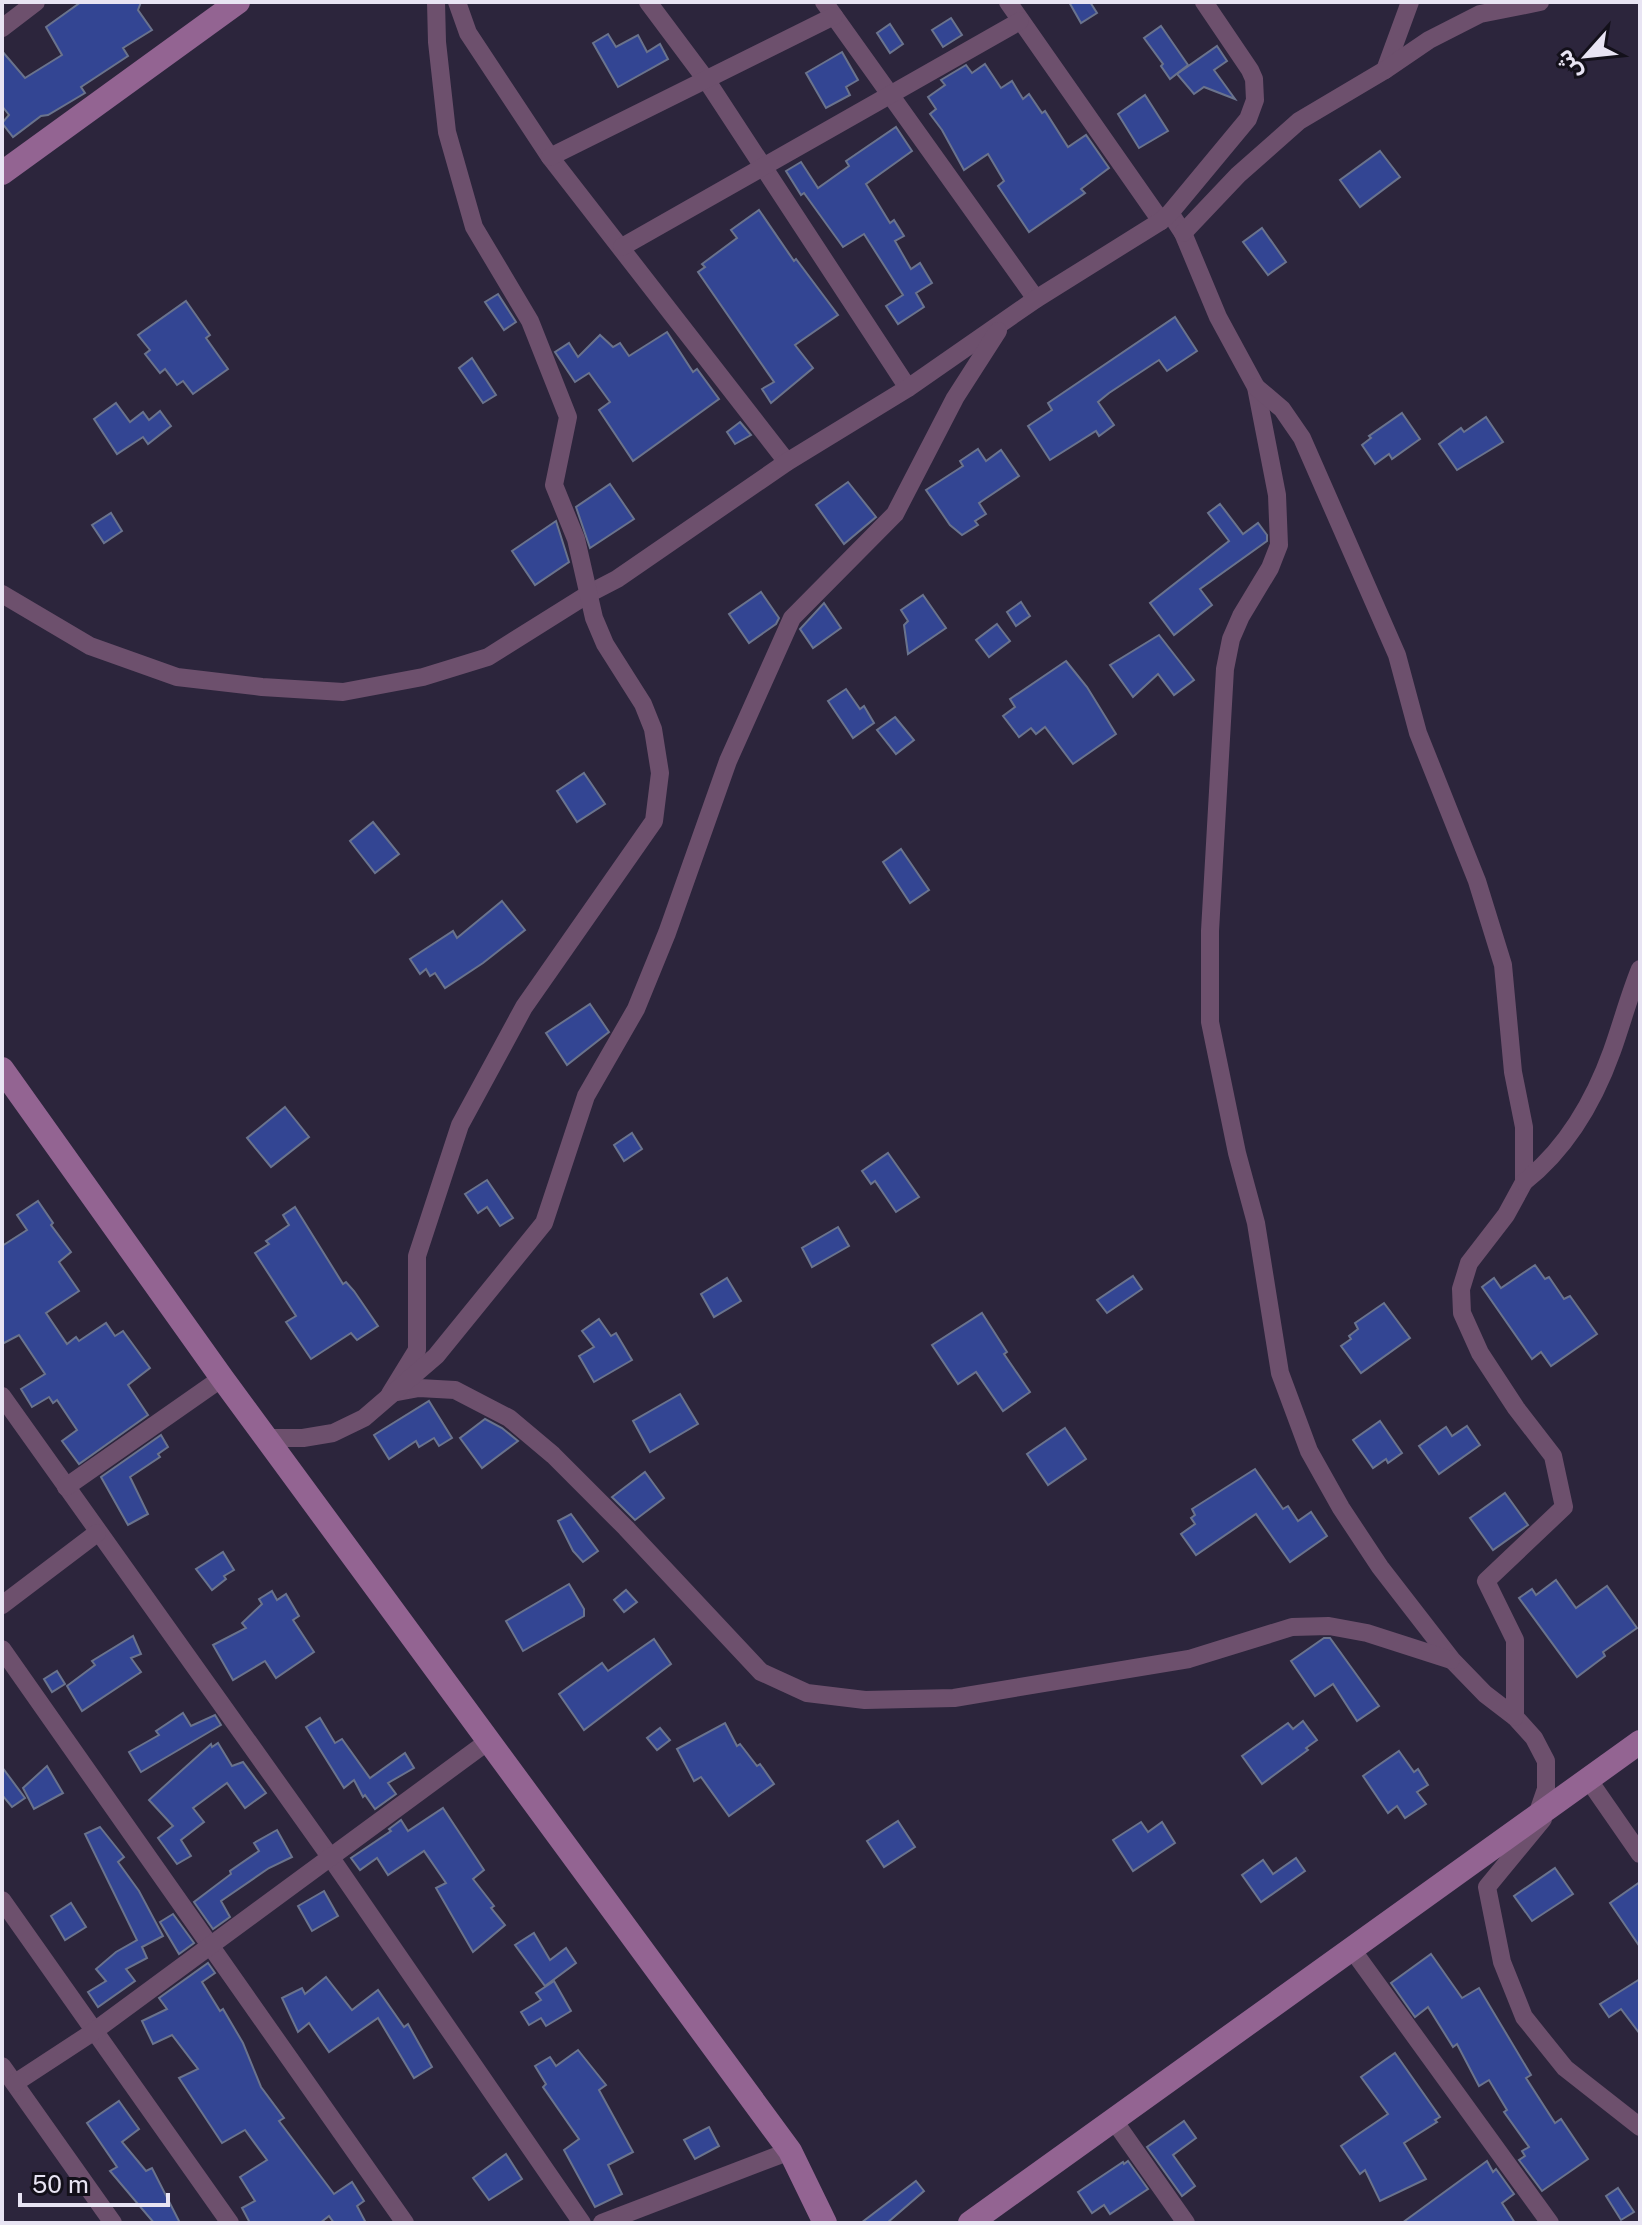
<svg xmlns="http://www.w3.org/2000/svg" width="1642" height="2225" viewBox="0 0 1642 2225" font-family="'Public Sans','Noto Sans Arabic',sans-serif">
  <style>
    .building { fill: #334593; stroke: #6a738d; stroke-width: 2 }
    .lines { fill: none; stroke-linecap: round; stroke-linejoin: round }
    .street { stroke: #6d506d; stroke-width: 18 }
    .secondary { stroke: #936492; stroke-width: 24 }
  </style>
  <rect width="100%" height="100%" fill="#2c253c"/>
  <g class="building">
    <path d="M81 2H141L138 10 152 30 123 48 128 56 81 87 85 93 48 115 41 116 13 137 2 123 9 115 2 106V51L25 78 62 55 46 27Z"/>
    <path d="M1069 2H1090L1097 13 1081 23Z"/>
    <path d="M951 18 962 35 943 47 932 30Z"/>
    <path d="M890 24 903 44 890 53 877 33Z"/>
    <path d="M1161 26 1188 65 1170 79 1161 66 1163 64 1144 38Z"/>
    <path d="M608 34 616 47 638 35 647 52 660 44 668 59 618 87 593 43Z"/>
    <path d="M1217 46 1227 61 1214 70 1235 99 1204 87 1194 94 1177 74Z"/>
    <path d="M842 52 858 80 846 87 850 95 826 108 806 73Z"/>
    <path d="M985 64 1001 88 1012 81 1023 99 1029 94 1042 113 1045 111 1068 147 1086 135 1109 168 1081 189 1085 193 1029 232 998 186 1004 181 988 154 964 170 942 130 930 114 936 109 928 97 945 85 941 80 966 65 972 73Z"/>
    <path d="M1145 95 1168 131 1139 148 1118 114Z"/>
    <path d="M896 127 912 151 866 184 890 223 894 220 904 236 895 241 911 269 920 263 932 283 916 293 924 307 898 324 886 306 903 295 864 234 843 247 804 193 801 195 786 171 801 162 818 188 849 166 846 161Z"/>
    <path d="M1380 151 1400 177 1360 207 1340 180Z"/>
    <path d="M759 210 794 261 796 259 838 315 795 345 813 368 771 403 762 389 774 382 698 272 705 267 702 264 737 238 731 230Z"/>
    <path d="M1262 228 1286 262 1268 275 1243 242Z"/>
    <path d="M498 294 516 322 504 330 485 302Z"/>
    <path d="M186 301 210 335 206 338 228 369 193 394 183 381 177 385 165 369 160 373 145 354 150 350 138 335Z"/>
    <path d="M1175 317 1197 351 1167 371 1159 360 1109 393 1098 402 1114 425 1099 436 1096 431 1050 460 1028 426 1052 410 1048 403Z"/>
    <path d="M667 332 693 372 697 369 719 399 633 461 599 410 610 402 589 373 575 382 555 352 569 343 578 357 600 335 613 347 620 343 629 356Z"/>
    <path d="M472 358 496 395 483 403 459 368Z"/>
    <path d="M116 403 130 422 143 412 149 420 160 411 171 426 148 444 143 437 117 454 94 419Z"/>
    <path d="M1402 413 1420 439 1392 459 1389 454 1375 464 1362 445 1371 438 1369 436Z"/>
    <path d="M1486 417 1503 442 1457 470 1439 444 1461 428 1464 432Z"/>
    <path d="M740 422 751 435 735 444 727 432Z"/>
    <path d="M978 449 986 461 1001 450 1019 476 979 503 986 514 975 521 978 525 962 535 950 525 926 490 963 466 960 461Z"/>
    <path d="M848 482 876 517 844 544 816 505Z"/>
    <path d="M610 484 634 519 590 548 576 507Z"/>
    <path d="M1220 504 1243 534 1258 523 1267 535V541L1200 589 1212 605 1174 635 1150 603 1229 541 1208 513Z"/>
    <path d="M111 513 122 531 104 543 92 525Z"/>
    <path d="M556 521 569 562 535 585 512 551Z"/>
    <path d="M761 592 779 618 776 624 749 643 729 614Z"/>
    <path d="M923 595 946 628 908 654 904 625 908 621 901 610Z"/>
    <path d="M1021 602 1030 616 1016 626 1007 612Z"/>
    <path d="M824 603 841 628 813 648 800 629Z"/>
    <path d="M997 624 1010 641 989 657 976 640Z"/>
    <path d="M1159 635 1194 680 1174 695 1158 674 1133 697 1110 665Z"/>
    <path d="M1066 661 1087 687 1116 734 1073 764 1045 727 1036 734 1031 728 1019 737 1003 716 1015 707 1010 699Z"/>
    <path d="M846 689 860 709 864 706 874 723 853 738 828 701Z"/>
    <path d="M895 717 914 740 896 754 877 730Z"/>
    <path d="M584 773 605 804 577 822 557 791Z"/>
    <path d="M373 822 399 854 375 873 350 841Z"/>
    <path d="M901 849 929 890 910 903 883 862Z"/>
    <path d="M502 901 525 930 483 963 445 988 435 973 430 976 426 969 420 974 410 959 453 931 457 938Z"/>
    <path d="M590 1004 609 1032 567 1065 546 1033Z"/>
    <path d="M285 1107 309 1137 271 1167 247 1138Z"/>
    <path d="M632 1133 642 1149 624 1161 614 1145Z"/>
    <path d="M888 1153 919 1197 896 1212 875 1181 871 1184 862 1171Z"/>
    <path d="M487 1180 513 1218 500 1226 487 1207 478 1213 465 1194Z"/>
    <path d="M38 1201 53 1223 51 1225 71 1252 59 1262 79 1291 46 1313 67 1344 76 1337 79 1341 106 1323 115 1336 123 1331 150 1368 128 1385 148 1415 79 1464 62 1441 77 1430 57 1400 53 1403 49 1397 32 1407 21 1389 45 1374 19 1335 2 1344V1246L27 1230 17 1215Z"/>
    <path d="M295 1207 343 1284 346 1282 354 1291 378 1326 357 1340 351 1333 311 1359 286 1322 296 1316 255 1253 269 1244 266 1241 289 1225 283 1215Z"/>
    <path d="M838 1227 849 1246 812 1267 802 1248Z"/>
    <path d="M1535 1265 1545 1279 1549 1277 1564 1299 1570 1296 1597 1334 1551 1366 1541 1352 1532 1359 1482 1287 1494 1278 1501 1288Z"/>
    <path d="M1133 1276 1142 1289 1107 1313 1097 1300Z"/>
    <path d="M727 1278 741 1301 714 1317 701 1294Z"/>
    <path d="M1384 1303 1410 1338 1361 1373 1341 1346 1351 1339 1349 1336 1358 1329 1355 1323Z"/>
    <path d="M982 1313 1007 1352 1004 1354 1030 1392 1003 1411 976 1372 958 1384 932 1345Z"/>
    <path d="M599 1319 611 1336 616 1333 632 1360 594 1382 579 1356 594 1347 582 1331Z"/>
    <path d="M680 1394 698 1424 650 1452 633 1421Z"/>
    <path d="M429 1401 452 1438 439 1446 434 1438 419 1447 416 1441 389 1459 374 1435Z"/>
    <path d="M485 1419 502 1428 518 1441 482 1468 460 1438Z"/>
    <path d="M1380 1421 1402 1453 1388 1463 1386 1459 1373 1468 1353 1440Z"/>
    <path d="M1467 1426 1480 1445 1439 1474 1419 1446 1446 1427 1452 1436Z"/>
    <path d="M1065 1428 1086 1459 1048 1485 1027 1454Z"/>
    <path d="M161 1435 168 1447 158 1454 160 1457 130 1477 148 1514 128 1525 101 1477Z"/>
    <path d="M1255 1469 1283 1509 1288 1506 1298 1521 1311 1512 1327 1536 1290 1562 1256 1514 1196 1555 1181 1534 1195 1524 1191 1518 1195 1515 1192 1509Z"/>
    <path d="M645 1472 664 1498 635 1520 612 1497Z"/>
    <path d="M1505 1493 1528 1525 1493 1550 1470 1518Z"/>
    <path d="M571 1514 598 1551 583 1562 573 1551 558 1521Z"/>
    <path d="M223 1552 234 1570 224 1576 226 1579 212 1590 196 1569Z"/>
    <path d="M1556 1580 1576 1608 1607 1586 1637 1628 1603 1652 1605 1656 1577 1677 1519 1598 1532 1589 1536 1595Z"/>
    <path d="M569 1584 584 1609V1616L523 1651 506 1621Z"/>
    <path d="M626 1590 637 1602 624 1612 614 1600Z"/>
    <path d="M272 1591 277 1600 286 1594 299 1616 293 1620 314 1652 276 1678 265 1661 233 1680 213 1645 246 1628 242 1623 262 1604 259 1599Z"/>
    <path d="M133 1636 141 1654 131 1658 141 1672 82 1711 67 1686 95 1665 92 1661Z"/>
    <path d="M1324 1638H1330L1379 1706 1357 1721 1333 1684 1315 1696 1291 1661Z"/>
    <path d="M654 1639 671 1664 584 1730 559 1694 602 1663 608 1671Z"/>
    <path d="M57 1671 65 1684 52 1692 44 1679Z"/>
    <path d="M183 1713 191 1726 215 1715 221 1725 141 1772 129 1752 159 1735 156 1731Z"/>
    <path d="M320 1718 335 1743 342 1739 370 1778 405 1753 414 1768 388 1783 396 1794 375 1809 365 1795 363 1797 354 1780 344 1788 306 1727Z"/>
    <path d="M1303 1721 1317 1740 1306 1748 1308 1750 1262 1784 1242 1756 1288 1723 1293 1729Z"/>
    <path d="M725 1723 737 1746 740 1744 757 1766 760 1764 774 1784 729 1816 701 1777 694 1781 677 1749Z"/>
    <path d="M660 1728 670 1740 657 1750 647 1738Z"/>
    <path d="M218 1743 232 1766 243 1762 266 1793 245 1808 227 1783 193 1808 204 1822 181 1840 191 1856 177 1864 158 1838 173 1826 149 1800 211 1744 212 1747Z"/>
    <path d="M1399 1751 1414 1772 1418 1769 1428 1785 1417 1792 1426 1804 1405 1818 1397 1806 1388 1813 1363 1776Z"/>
    <path d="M47 1766 63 1793 34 1809 23 1788Z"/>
    <path d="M2 1767 25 1798 12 1807 2 1795Z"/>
    <path d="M443 1808 484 1870 473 1879 494 1906 491 1908 505 1925 473 1952 436 1888 446 1883 424 1851 388 1875 377 1858 360 1870 351 1858 391 1831 389 1829 401 1820 408 1831Z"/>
    <path d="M898 1821 915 1847 884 1867 867 1841Z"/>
    <path d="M1141 1822 1148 1832 1162 1822 1175 1843 1133 1871 1113 1840Z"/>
    <path d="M100 1827 124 1857 118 1862 139 1891 163 1936 142 1947 147 1958 126 1969 135 1981 98 2007 88 1992 106 1981 96 1969 116 1952 137 1940 85 1834Z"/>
    <path d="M277 1830 292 1857 269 1868 221 1901 230 1917 213 1929 194 1902 231 1874 230 1871 259 1851 254 1843Z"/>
    <path d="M1296 1858 1305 1871 1261 1902 1242 1875 1263 1860 1273 1874Z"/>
    <path d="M1555 1868 1573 1894 1532 1921 1514 1896Z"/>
    <path d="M1640 1882V1947L1610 1903Z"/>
    <path d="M324 1891 338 1916 312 1931 298 1906Z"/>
    <path d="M71 1903 86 1927 65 1940 51 1916Z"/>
    <path d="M173 1914 194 1943 179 1954 160 1922Z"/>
    <path d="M534 1933 550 1960 566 1948 576 1963 545 1986 515 1945Z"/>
    <path d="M1431 1954 1462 1998 1479 1988 1531 2075 1526 2078 1555 2123 1561 2119 1588 2159 1542 2191 1519 2160 1525 2156 1522 2151 1529 2147 1504 2112 1507 2110 1489 2080 1479 2086 1457 2044 1453 2047 1428 2007 1415 2017 1391 1983Z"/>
    <path d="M208 1963 215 1973 202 1982 220 2011 223 2009 243 2043 261 2087 284 2118 279 2121 334 2194 352 2182 364 2201 357 2206 366 2223H334L329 2216 320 2223H250L242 2208 255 2201 240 2177 267 2160 245 2130 222 2143 179 2078 198 2069 172 2035 153 2044 142 2021 167 2009 159 1998Z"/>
    <path d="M326 1977 352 2010 378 1990 404 2027 408 2024 432 2067 414 2078 378 2018 329 2052 309 2023 298 2032 282 1998 302 1988 305 1994Z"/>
    <path d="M1640 1979V2034L1621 2009 1609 2017 1600 2004Z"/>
    <path d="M554 1981 571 2011 546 2026 541 2018 529 2025 521 2012 541 2000 536 1993Z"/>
    <path d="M578 2050 606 2085 599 2090 633 2152 608 2165 622 2194 595 2207 564 2150 579 2139 543 2087 546 2084 535 2066 550 2057 556 2066Z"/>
    <path d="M1395 2053 1440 2117 1435 2120 1437 2122 1404 2143 1426 2179 1380 2201 1365 2170 1360 2174 1341 2146 1388 2114 1361 2077Z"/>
    <path d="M119 2101 139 2129 122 2142 146 2171 152 2168 180 2223H154L110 2171 117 2167 87 2123Z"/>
    <path d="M1184 2121 1196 2138 1173 2155 1195 2186 1182 2196 1147 2147Z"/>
    <path d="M709 2127 719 2146 695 2159 684 2140Z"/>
    <path d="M506 2154 522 2179 489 2200 473 2178Z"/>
    <path d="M1128 2161 1148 2189 1110 2214 1104 2205 1092 2213 1078 2192 1123 2162 1124 2164Z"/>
    <path d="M1487 2161 1493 2172 1496 2169 1514 2194 1502 2203 1515 2223H1402Z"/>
    <path d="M916 2181 924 2191 887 2223H861Z"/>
    <path d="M1618 2188 1634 2212 1621 2220 1606 2196Z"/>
  </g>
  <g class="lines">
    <g class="street">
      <path d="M457 2 468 33 550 157 787 462"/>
      <path d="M648 2 707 81 908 388"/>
      <path d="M824 2 1036 299"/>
      <path d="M1008 2 1161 221"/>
      <path d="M2 28 36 2"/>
      <path d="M1385 70 1410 2"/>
      <path d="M550 157 834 16"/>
      <path d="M1170 213 1183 233 1218 317 1256 387 1277 495 1279 545 1270 568 1241 616 1231 639 1225 669 1210 931V1022L1237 1153 1256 1223 1280 1373 1309 1451 1341 1508 1380 1567 1452 1660 1485 1694 1515 1717 1534 1738 1546 1761V1789L1537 1815"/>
      <path d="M1183 233 1238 175 1299 121 1385 70 1429 40 1480 14 1540 2"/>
      <path d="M622 247 1020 21"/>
      <path d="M1256 387 1282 409 1302 438 1397 655 1418 733 1477 881 1503 965 1513 1072 1524 1127V1182L1506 1215 1469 1263 1461 1289 1462 1313 1480 1353 1516 1408 1553 1456 1564 1507 1486 1581 1515 1640V1717"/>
      <path d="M2 594 90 646 177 677 262 687 343 692 423 677 488 657 590 593 617 579 787 462 908 388 1036 299 1161 221 1170 213 1248 119 1255 100 1254 79 1250 70 1204 2"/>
      <path d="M1524 1182C1566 1149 1594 1101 1612 1051 1622 1023 1629 996 1640 969"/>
      <path d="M392 1393 419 1388 455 1390 509 1418 553 1455 626 1528 761 1672 807 1693 865 1700 954 1698 1189 1659 1292 1627 1329 1626 1367 1633 1451 1660"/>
      <path d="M390 1394 417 1350V1256L460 1125 524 1007 654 821 660 773 653 729 643 704 605 644 594 618 576 539 554 485 568 417 530 321 474 227 447 132 437 42 436 2"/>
      <path d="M2 1396 331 1858 582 2223"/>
      <path d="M265 1438H303L333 1433 364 1418 436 1356 544 1223 586 1096 636 1009 667 933 728 761 792 618 895 514 955 398 998 331"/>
      <path d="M66 1487 222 1378"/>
      <path d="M2 1605 97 1533"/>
      <path d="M2 1649 405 2223"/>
      <path d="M1588 1779 1640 1854"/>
      <path d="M1543 1819 1487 1887 1502 1962 1524 2017 1565 2068 1640 2127"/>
      <path d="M2 1900 230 2223"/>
      <path d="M1351 1948 1550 2223"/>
      <path d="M2 2066 113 2223"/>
      <path d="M15 2083 93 2032 487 1742"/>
      <path d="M1115 2122 1186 2223"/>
      <path d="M602 2223 790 2151"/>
    </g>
    <g class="secondary">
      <path d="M2 173 238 2"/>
      <path d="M2 1069 222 1378 790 2151 825 2223"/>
      <path d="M970 2223 1640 1742"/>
    </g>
  </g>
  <rect width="1642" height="2225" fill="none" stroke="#e8e4f3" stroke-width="8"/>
  <g transform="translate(1586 56) rotate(243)" stroke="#13101a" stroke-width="6" paint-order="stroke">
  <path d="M0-6L14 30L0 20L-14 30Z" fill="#e8e4f3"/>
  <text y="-12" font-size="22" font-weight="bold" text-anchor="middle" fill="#e8e4f3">ش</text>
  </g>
  <path d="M20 2193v12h148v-12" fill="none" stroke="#e8e4f3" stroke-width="4"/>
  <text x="32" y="2193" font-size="24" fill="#e8e4f3" stroke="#13101a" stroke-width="6" paint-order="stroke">50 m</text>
</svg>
